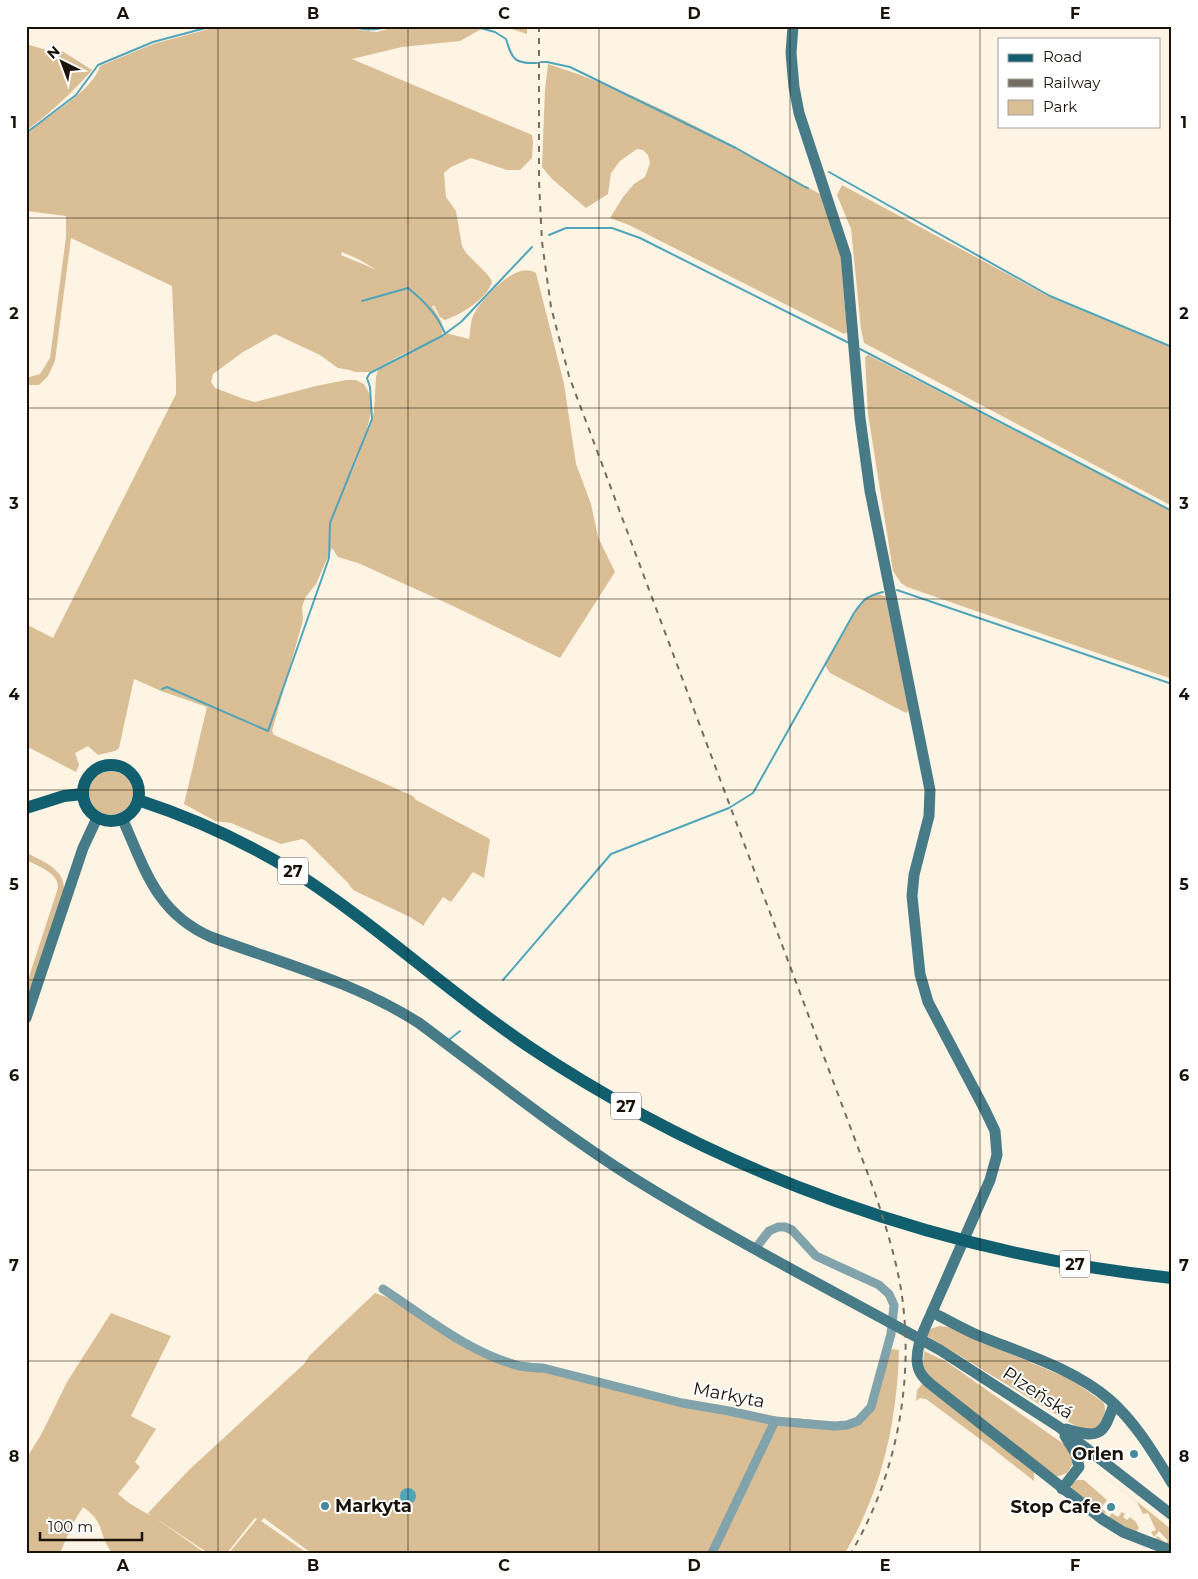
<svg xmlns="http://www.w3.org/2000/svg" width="1198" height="1579" viewBox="0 0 1198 1579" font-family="Montserrat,sans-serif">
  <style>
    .green { fill: #d9be96; fill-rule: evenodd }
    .water { fill: #50a5ba }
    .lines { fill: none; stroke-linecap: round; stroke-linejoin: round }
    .stream { stroke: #50a5ba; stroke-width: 2 }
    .street { stroke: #81a3ac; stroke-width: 9 }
    .secondary { stroke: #477b88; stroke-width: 11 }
    .primary { stroke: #105e6e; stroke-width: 12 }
    .rail { stroke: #746d61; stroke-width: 2; stroke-dasharray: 6 6; stroke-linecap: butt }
    .grid { fill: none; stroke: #181209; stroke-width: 1; stroke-opacity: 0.55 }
    .poi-dot { fill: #488a9b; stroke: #fff; stroke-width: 2 }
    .labels { text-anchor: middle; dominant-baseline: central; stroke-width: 4; stroke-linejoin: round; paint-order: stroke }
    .shield { fill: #fff; stroke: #5d5953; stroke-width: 1 }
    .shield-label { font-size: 16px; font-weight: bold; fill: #181209 }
    .street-label { font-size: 18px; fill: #181209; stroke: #fff }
    .poi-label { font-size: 18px; font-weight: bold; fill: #181209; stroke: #fff; text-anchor: end }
    .neatline { fill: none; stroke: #181209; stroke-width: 2 }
    .grid-label { font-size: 16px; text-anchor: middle; font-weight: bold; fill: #181209 }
  </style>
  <rect width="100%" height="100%" fill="#fef4e4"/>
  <g class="green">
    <path d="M220 26H346L359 30 377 32 398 26 424 28 443 26H478L483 28 460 41 402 47 352 59 532 135 533 142 532 158 520 170H507L471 158 451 167 444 173 446 197 456 211 462 246 466 253 487 274 492 281C489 298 460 315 445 320L440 317 434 305 432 307C438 315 445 324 442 335L446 333 469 339C471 330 470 320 475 312 484 297 517 260 536 273L564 384 576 464 591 504 598 537 615 572 560 658 451 605 358 563 338 557 332 548 316 584 305 598 302 607 303 620 272 731 274 735 413 796 416 800 488 838 490 840 484 878 473 872 451 902 443 897 424 924V926L410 917 353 890 348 883 306 841 302 839 281 844 231 823 215 821 184 804 207 707 161 691 134 679 119 748 115 751 98 755 88 746 75 753 79 765 76 772 26 746V624L53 638 176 394V380L172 286 71 238 55 361 48 376 39 385H26V378L40 374 50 358 66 237V216L26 211V134C46 117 93 91 100 66L153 44ZM342 252 358 259 377 270 341 255ZM275 334 320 355 338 368 350 370 355 372H370L403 354 427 344 391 361 378 370 376 377 374 412 350 479 367 429 371 412 372 402 369 393 364 384 356 380H346L316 386 255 402 244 399 215 388 211 382 213 374 243 352Z"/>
    <path d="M503 26H527V34Z"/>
    <path d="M26 44 57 53 62 51 92 70C72 93 51 112 26 131Z"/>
    <path d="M548 64C646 95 736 147 825 197L840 247 847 332 844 334 629 225 610 218 623 197 634 184 645 177 650 163 648 155 643 150 637 149 620 161 611 173 608 194 586 208 552 179 542 167 545 90Z"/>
    <path d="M842 185 1050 297 1172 348V506L864 343 861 329 851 229 837 195Z"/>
    <path d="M868 355 1172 511V679L907 587 901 583 893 571 868 414 865 357Z"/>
    <path d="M877 594 885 596 887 601 909 710 906 713 830 673 825 665 826 661C831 652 837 643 843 634 851 620 858 598 877 594Z"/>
    <circle cx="111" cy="793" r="22"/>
    <path d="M26 852C44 863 65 868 64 891L26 1004V986L58 888C59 873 38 866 26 860Z"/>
    <path d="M375 1293 408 1305 489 1355 749 1414 859 1424 892 1349 899 1350C897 1422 882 1490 845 1553H311L264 1518 261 1521 307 1553H229L257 1519 255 1518 227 1553H208L154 1517 205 1553H112C97 1532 106 1523 83 1507L72 1525 60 1553H26V1459L42 1433 67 1382 111 1313 171 1336 131 1416 156 1429 135 1462 140 1467 118 1494 129 1503 151 1516 148 1513 190 1469 304 1364 310 1355Z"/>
    <path d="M940 1326 948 1327 1072 1380 1103 1402C1109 1413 1101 1421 1095 1431L1087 1433 927 1336 930 1329Z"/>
    <path d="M924 1351 947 1362 1068 1447 1074 1462 1067 1473 1059 1476H1054L927 1375 923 1365Z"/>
    <path d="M923 1383 1034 1472V1481L992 1448 926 1399 920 1398 916 1401 917 1390Z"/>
    <path d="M1082 1457 1172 1530V1546L1155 1539 1157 1536 1166 1543 1168 1541 1159 1531 1154 1537 1151 1532 1156 1530 1148 1513 1143 1514 1137 1502Z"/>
    <path d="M1077 1480H1084L1107 1500 1101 1508 1106 1512 1103 1516 1071 1490 1072 1484Z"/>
    <path d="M1122 1512 1125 1514 1123 1517 1127 1520 1130 1517 1136 1522 1139 1528 1135 1533 1108 1518 1112 1513 1118 1517Z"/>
  </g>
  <circle class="water" cx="408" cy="1496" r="8"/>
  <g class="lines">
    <g class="stream">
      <path d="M350 26C365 31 376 30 391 26"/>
      <path d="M419 26H429"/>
      <path d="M473 26 495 32 506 39C512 59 514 64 537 63"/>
      <path d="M541 62H547L570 67 736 148 805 187 808 188"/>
      <path d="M26 133 76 95 98 65 153 42 213 26"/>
      <path d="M829 172 1050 296 1172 347"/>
      <path d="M549 235 566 228H612L640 238 849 343"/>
      <path d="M362 301 408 288C424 301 436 313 445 333"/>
      <path d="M860 349 1172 511"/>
      <path d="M897 590 1172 684"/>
      <path d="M162 689 167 687 268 731 329 558 330 523 372 419 370 387 367 378 370 373 442 336 461 322 532 247"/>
      <path d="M503 980 611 854 729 808 753 793 854 613C863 600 866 596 883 592"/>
      <path d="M450 1039 460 1031"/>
    </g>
    <g class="street">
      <path d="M383 1289C426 1317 469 1353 520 1366 527 1367 535 1368 543 1368L682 1403 729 1411 775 1421 834 1426 847 1425 858 1421 871 1407 891 1334 894 1305 889 1294 879 1285 816 1256 792 1230 785 1227H778L769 1231 755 1249"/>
      <path d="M712 1553 775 1421"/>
    </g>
    <g class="secondary">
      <path d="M793 26 791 53 794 87 799 113 846 256 860 418 870 491 930 790 929 816 914 875 912 896 920 974 928 1002 985 1110 995 1131 997 1155 990 1180 932 1312C925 1327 911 1355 920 1372 923 1378 928 1382 933 1386L1102 1519 1123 1532 1172 1551"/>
      <path d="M122 818C145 869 156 913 211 937 281 963 355 982 419 1023 490 1076 559 1131 633 1178 733 1240 837 1293 940 1350L1059 1427 1172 1515"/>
      <path d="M26 1018 83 848 97 818"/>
      <path d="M932 1312C947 1320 961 1328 977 1335 1021 1353 1073 1368 1110 1400 1136 1423 1154 1454 1172 1483"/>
      <path d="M1066 1429C1099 1439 1103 1436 1114 1404"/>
      <path d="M1062 1489 1079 1467 1076 1454 1065 1436"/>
    </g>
    <g class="primary">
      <circle cx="111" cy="793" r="28"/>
      <path d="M138 800C193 818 246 842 296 873 377 925 448 992 528 1046 719 1174 943 1254 1172 1278"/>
      <path d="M26 808 64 796 83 794"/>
    </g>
    <path class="rail" d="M539 26V181L542 242 551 307 569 376 875 1193C886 1227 897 1261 902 1296 914 1383 896 1477 851 1553"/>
  </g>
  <path class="grid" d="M218 26V1553M408 26V1553M599 26V1553M790 26V1553M980 26V1553M26 218H1172M26 408H1172M26 599H1172M26 790H1172M26 980H1172M26 1170H1172M26 1361H1172"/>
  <g class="poi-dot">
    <circle cx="1134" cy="1454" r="5"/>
    <circle cx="325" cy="1506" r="5"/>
    <circle cx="1111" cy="1507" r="5"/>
  </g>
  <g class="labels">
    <g class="shield">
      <rect x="278" y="857.5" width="30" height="27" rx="4"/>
      <rect x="611" y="1092.5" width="30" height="27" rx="4"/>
      <rect x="1060" y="1250.5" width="30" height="27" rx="4"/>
    </g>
    <g class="shield-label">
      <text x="293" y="871">27</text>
      <text x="626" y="1106">27</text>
      <text x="1075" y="1264">27</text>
    </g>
    <g class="street-label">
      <text transform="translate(1038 1393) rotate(33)">Plzeňská</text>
      <text transform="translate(729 1395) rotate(11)">Markyta</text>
    </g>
    <g class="poi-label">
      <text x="1124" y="1454">Orlen</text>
      <text x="335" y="1506" text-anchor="start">Markyta</text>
      <text x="1101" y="1507">Stop Cafe</text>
    </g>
  </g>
  <rect width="1198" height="1579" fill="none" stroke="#ffffff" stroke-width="55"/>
  <rect x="998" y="38" width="162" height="90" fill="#ffffff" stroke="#a3a09d"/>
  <rect x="1008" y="54" width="25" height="8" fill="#105e6e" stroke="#a3a09d"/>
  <text x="1043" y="62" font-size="15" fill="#181209">Road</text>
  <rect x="1008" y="79" width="25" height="8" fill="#746d61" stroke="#a3a09d"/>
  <text x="1043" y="88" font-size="15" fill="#181209">Railway</text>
  <rect x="1008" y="100" width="25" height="15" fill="#d9be96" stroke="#a3a09d"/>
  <text x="1043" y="112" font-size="15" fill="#181209">Park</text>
  <g transform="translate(62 62) rotate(318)" stroke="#ffffff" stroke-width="4" paint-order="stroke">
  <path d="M0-4L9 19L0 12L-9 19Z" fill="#181209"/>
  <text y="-8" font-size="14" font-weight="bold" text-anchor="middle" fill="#181209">N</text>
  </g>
  <path d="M40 1532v8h102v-8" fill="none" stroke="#181209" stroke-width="2.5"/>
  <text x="48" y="1532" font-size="15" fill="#181209" stroke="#ffffff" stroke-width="4" paint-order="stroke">100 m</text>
  <rect x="28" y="28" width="1142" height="1524" class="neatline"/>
  <g class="grid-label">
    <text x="123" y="19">A</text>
    <text x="313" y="19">B</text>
    <text x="504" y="19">C</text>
    <text x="694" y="19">D</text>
    <text x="885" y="19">E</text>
    <text x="1075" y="19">F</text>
    <text x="14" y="128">1</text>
    <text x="1184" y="128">1</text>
    <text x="14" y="319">2</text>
    <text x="1184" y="319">2</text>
    <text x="14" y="509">3</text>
    <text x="1184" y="509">3</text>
    <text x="14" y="700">4</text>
    <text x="1184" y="700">4</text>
    <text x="14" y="890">5</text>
    <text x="1184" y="890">5</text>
    <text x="14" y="1081">6</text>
    <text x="1184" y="1081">6</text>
    <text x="14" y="1271">7</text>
    <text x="1184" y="1271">7</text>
    <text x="14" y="1462">8</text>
    <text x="1184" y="1462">8</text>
    <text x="123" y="1571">A</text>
    <text x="313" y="1571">B</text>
    <text x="504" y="1571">C</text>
    <text x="694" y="1571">D</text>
    <text x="885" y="1571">E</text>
    <text x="1075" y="1571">F</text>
  </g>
</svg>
